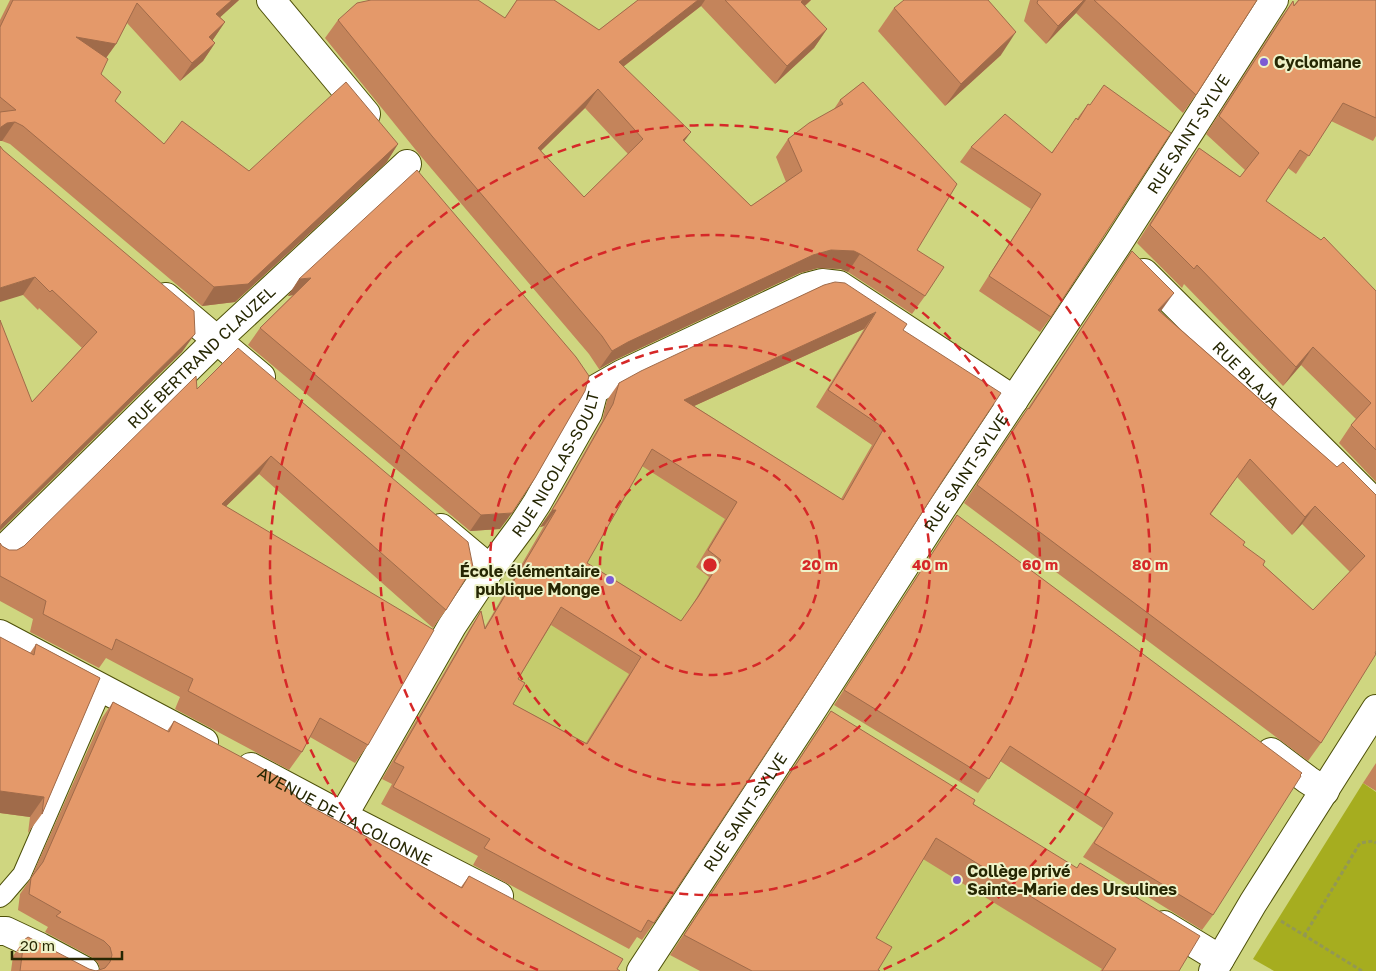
<svg xmlns="http://www.w3.org/2000/svg" width="1376" height="971" viewBox="0 0 1376 971" font-family="'Golos Text',sans-serif">
  <style>
    .built { fill: #c5cc6d }
    .green { fill: #a6ad1f }
    .lines { fill: none; stroke-linecap: round; stroke-linejoin: round }
    .lane-casing { stroke: #4d5008; stroke-width: 20 }
    .street-casing { stroke: #4d5008; stroke-width: 30 }
    .path { stroke: #939854; stroke-width: 3; stroke-dasharray: 4 2.5; stroke-linecap: butt }
    .lane { stroke: #fff; stroke-width: 18 }
    .street { stroke: #fff; stroke-width: 28 }
    .wall { fill: #c4845b; fill-rule: evenodd }
    .shaded-wall { fill: #a06b4a }
    .building { fill: #e4996a; stroke: #a06b4a; fill-rule: evenodd }
    .ring { fill: none; stroke: #d62828; stroke-width: 2.5; stroke-dasharray: 9 6 }
    .poi-dot { fill: #7c5bd5; stroke: #eff3c9; stroke-width: 2 }
    .labels { text-anchor: middle; dominant-baseline: central; stroke-width: 4; stroke-linejoin: round; paint-order: stroke }
    .poi-label { font-size: 16px; font-weight: bold; fill: #262703; stroke: #eff3c9; text-anchor: start }
    .street-label { font-size: 16px; fill: #262703; stroke: #eff3c9 }
    .centre { fill: #d62828; stroke: #eff3c9; stroke-width: 2.5 }
    .ring-label { font-size: 15px; text-anchor: middle; font-weight: bold; fill: #d62828; stroke: #eff3c9; stroke-width: 4; stroke-linejoin: round; paint-order: stroke }
  </style>
  <rect width="100%" height="100%" fill="#cfd680"/>
  <g class="built">
    <path d="M610 414 771 479 590 769 448 690Z"/>
    <path d="M887 843 1178 971H875L857 890Z"/>
  </g>
  <path class="green" d="M1363 783 1376 792V971H1274L1253 959Z"/>
  <g class="lines">
    <g class="lane-casing">
      <path id="lane" d="M0 898 4 895 22 874 103 688"/>
    </g>
    <g class="street-casing">
      <g id="street">
        <path d="M271 0 366 114"/>
        <path id="s1" d="M1144 273 1376 504"/>
        <path d="M166 297 261 377"/>
        <path d="M441 528 490 569"/>
        <path id="s2" d="M0 553 217 340 407 164"/>
        <path d="M0 634 204 742"/>
        <path d="M1271 752 1308 780 1325 791"/>
        <path id="s3" d="M251 767 343 816 499 896"/>
        <path id="s4" d="M343 816 452 626 490 569 522 526 537 503 588 413 594 390 622 374 807 287 822 283 839 285 1014 400"/>
        <path d="M1164 925 1220 959"/>
        <path d="M0 931H6L40 947 85 971"/>
        <path id="s5" d="M641 971 812 710 942 508 1117 245 1274 0"/>
        <path d="M1213 971 1253 903 1376 709"/>
      </g>
    </g>
    <g class="path">
      <path d="M1281 921 1362 971"/>
      <path d="M1304 936 1360 843 1373 841 1376 843"/>
    </g>
    <use href="#lane" class="lane"/>
    <use href="#street" class="street"/>
  </g>
  <g class="wall">
    <path d="M10 0H239L220 17 225 22 212 41 215 43 203 61 180 81 127 23 116 44 106 58 101 74 115 101 164 144 249 171 398 144 386 163 235 302 202 306 10 144 2 141H0V20Z"/>
    <path d="M517 0H554L599 30 638 0H811L805 6 827 29 814 48 775 84 701 6 623 67 684 142 751 206 786 182 776 157 788 139 834 109 840 100 863 82 917 250 925 296 912 314 848 272 841 269 818 268 800 273 615 360 599 369 589 354 419 154 325 38 338 20 505 18ZM585 108 628 154 584 197 541 151Z"/>
    <path d="M1030 0H1257L1196 95 1183 113 1076 13 1046 44 1024 21Z"/>
    <path d="M1298 0H1376V136L1373 141 1331 121 1296 174 1288 168 1266 201 1376 291V482L1339 443 1351 425 1356 419 1301 365 1283 386 1184 284 1182 288 1137 243 1186 166 1199 148 1240 177 1245 170 1206 134 1280 19 1293 1 1294 5Z"/>
    <path d="M894 8 1001 55 945 106 878 31Z"/>
    <path d="M1088 104 1051 317 1040 332 979 291 1031 209 960 162 971 147 1052 152Z"/>
    <path d="M3 150 182 352 32 402 82 348 39 308 38 310 23 295Z"/>
    <path d="M1132 251 1161 312 1337 467 1376 495V651L1321 743 1308 761 964 503 1015 426 1028 408ZM1237 477 1292 535 1302 524 1350 572 1313 610 1263 565 1211 514Z"/>
    <path d="M299 279 500 529 470 531 248 345 260 328 293 295 288 296Z"/>
    <path d="M824 285 903 330 941 483 654 923 642 940 637 937 629 949 473 865 478 856 381 804 392 784 382 779 470 628 481 611 485 627 544 526 540 527 551 511 602 421 607 400 619 383ZM864 329 816 407 872 445 841 499 694 406ZM642 466 725 519 696 567 709 577 688 612 681 621 587 563ZM551 625 629 674 586 743 513 704 518 679Z"/>
    <path d="M197 389 446 610 433 628 259 474 226 506 368 745 355 763 310 737 302 752 289 770 175 709 180 697 153 683 106 658 99 668 30 632 33 619 0 601V543L2 546 9 550H17L24 546Z"/>
    <path d="M957 515 1213 915 1202 930 1083 857 1103 828 1000 761 978 793 834 705 947 530Z"/>
    <path d="M0 637 30 653 36 644 100 678 42 814 28 833 30 817 0 813Z"/>
    <path d="M113 702 167 731 174 721 284 785 302 802 461 887 469 876 620 971H11L13 956 24 940 89 969 96 971 100 969 98 963 93 958 45 932 48 927 18 910 20 894 31 878 102 718Z"/>
    <path d="M831 711 973 804 1179 971H1100L1102 969 923 859 876 938 878 970 880 971H700L670 955 817 731Z"/>
    <path d="M1376 763V791L1363 783Z"/>
  </g>
  <g class="shaded-wall">
    <path d="M232 0H239L204 32 216 14Z"/>
    <path d="M698 0H705L701 6 606 80 619 62Z"/>
    <path d="M803 0H811L788 20 801 2Z"/>
    <path d="M1084 0H1086L1076 13 1046 44 1058 26Z"/>
    <path d="M225 22 212 41 209 37Z"/>
    <path d="M827 29 814 48 775 84 787 66Z"/>
    <path d="M1016 32 1001 55 945 106 961 84Z"/>
    <path d="M76 37 116 44 103 62Z"/>
    <path d="M215 43 203 61 180 81 192 63Z"/>
    <path d="M598 89 585 108 525 166 538 148Z"/>
    <path d="M15 122 2 141H0V129L1 127 7 123Z"/>
    <path d="M691 132 678 150 683 140Z"/>
    <path d="M398 144 386 163 235 302 202 306 214 287Z"/>
    <path d="M831 250 854 251 860 254 848 272 841 269 818 268 800 273 615 360 599 369 612 351 628 342 813 255Z"/>
    <path d="M35 277 23 295 0 302V288Z"/>
    <path d="M311 278 299 294 288 296 299 279Z"/>
    <path d="M1174 293 1161 311 1146 328 1158 310Z"/>
    <path d="M876 312 864 329 672 416 684 400Z"/>
    <path d="M195 334 182 352 0 531V526L2 524Z"/>
    <path d="M1313 347 1301 365 1283 386 1296 367Z"/>
    <path d="M271 456 259 474 210 522 222 504Z"/>
    <path d="M1315 506 1302 524 1292 535 1305 517Z"/>
    <path d="M552 510H556L544 526 540 527Z"/>
    <path d="M512 513 500 529 470 531 481 515Z"/>
    <path d="M0 791 44 797 30 817 0 813Z"/>
  </g>
  <g class="building">
    <path d="M13 0H232L216 14 225 22 209 37 215 43 192 63 137 3 116 44 76 37 108 59 101 74 121 92 115 101 164 144 182 121 249 171 346 82 398 144 248 284 214 287 23 126 15 122 7 123 1 127 0 130V112L16 110 0 97V27Z"/>
    <path d="M371 0H478L505 18 517 0H554L599 30 638 0H698L619 62 691 132 683 140 751 206 802 171 788 139 809 123 843 104 840 100 863 82 957 184 917 250 944 267 925 296 860 254 854 251 831 250 813 255 628 342 612 351 602 336 432 136 338 20 357 3ZM598 89 643 139 584 197 538 148Z"/>
    <path d="M725 0H803L801 2 827 29 787 66Z"/>
    <path d="M904 0H988L1016 32 961 84 894 8Z"/>
    <path d="M1038 0H1084L1058 26 1037 3Z"/>
    <path d="M1094 0H1257L1196 95Z"/>
    <path d="M1299 0H1376V118L1343 103 1309 156 1300 150 1266 201 1321 240 1324 237 1376 291V450L1351 425 1371 403 1313 347 1296 367 1197 265 1194 269 1150 225 1199 148 1240 177 1259 153 1219 116 1293 1 1294 6Z"/>
    <path d="M1104 85 1171 133 1051 317 989 276 1041 194 971 147 1005 114 1052 153 1076 118 1078 120 1088 104 1090 105Z"/>
    <path d="M0 146 3 150 194 311 195 334 2 524 0 527V320L32 402 97 332 52 290 50 292 35 277 0 288Z"/>
    <path d="M417 170 576 357 589 376 585 391 535 478 512 513 481 515 260 328 311 278 299 279Z"/>
    <path d="M1132 251 1174 293 1158 310 1337 467 1343 462 1376 495V651L1375 653 1376 654 1321 743 977 485 1028 408 1029 409ZM1250 459 1305 517 1315 506 1365 556 1313 610 1263 565 1265 561 1243 545 1245 542 1210 514Z"/>
    <path d="M835 282 845 283 907 324 903 330 1001 393 941 483 811 685 654 923 648 920 641 932 484 848 490 839 393 787 404 767 394 762 481 611 485 629 556 510H552L562 494 613 404 619 383 641 371 824 285ZM876 312 828 390 884 428 843 500 684 400ZM652 449 737 502 708 550 721 560 698 597 681 621 587 563ZM561 607 641 657 587 744 513 704 525 683 518 679Z"/>
    <path d="M238 348 468 542 473 567 446 610 271 456 222 504 434 630 368 745 320 718 302 752 188 691 193 679 166 665 116 639 112 650 43 614 46 601 0 576V543L2 546 9 550H17L24 546 196 376 197 389Z"/>
    <path d="M957 515 1302 773 1300 775 1301 776 1213 915 1094 843 1113 813 1010 746 989 779 844 690Z"/>
    <path d="M0 637 34 655 36 644 100 678 42 814 44 797 0 791Z"/>
    <path d="M113 702 169 732 174 721 286 781 284 785 302 802 462 888 469 876 509 897 623 959 617 969 620 971H20L24 940 28 937 89 969 96 971 105 968 110 962 112 955 110 947 104 941 56 916 61 912 29 894 31 878 43 862Z"/>
    <path d="M831 711 975 800 973 804 1077 868 1080 863 1200 936 1179 971H1102L1116 949 936 838 876 938 892 947 878 970 880 971H752L684 935Z"/>
  </g>
  <g class="ring">
    <circle cx="710" cy="565" r="110"/>
    <circle cx="710" cy="565" r="220"/>
    <circle cx="710" cy="565" r="330"/>
    <path d="M538 970A440 440 0 1 1 882 970"/>
  </g>
  <g class="poi-dot">
    <circle cx="1264" cy="62" r="5"/>
    <circle cx="610" cy="580" r="5"/>
    <circle cx="957" cy="880" r="5"/>
  </g>
  <g class="labels">
    <g class="poi-label">
      <text x="1274" y="62">Cyclomane</text>
      <text x="600" y="571" text-anchor="end">École élémentaire<tspan x="600" dy="18">publique Monge</tspan></text>
      <text x="967" y="871">Collège privé<tspan x="967" dy="18">Sainte-Marie des Ursulines</tspan></text>
    </g>
    <g class="street-label">
      <text stroke="none"><textPath href="#s5" startOffset="1000">RUE SAINT-SYLVE</textPath></text>
      <text stroke="none"><textPath href="#s2" startOffset="281">RUE BERTRAND CLAUZEL</textPath></text>
      <text stroke="none"><textPath href="#s1" startOffset="144">RUE BLAJA</textPath></text>
      <text stroke="none"><textPath href="#s4" startOffset="412">RUE NICOLAS-SOULT</textPath></text>
      <text stroke="none"><textPath href="#s5" startOffset="595">RUE SAINT-SYLVE</textPath></text>
      <text stroke="none"><textPath href="#s5" startOffset="190">RUE SAINT-SYLVE</textPath></text>
      <text stroke="none"><textPath href="#s3" startOffset="106">AVENUE DE LA COLONNE</textPath></text>
    </g>
  </g>
  <circle cx="710" cy="565" r="8" class="centre"/>
  <g class="ring-label">
    <text x="820" y="570">20 m</text>
    <text x="930" y="570">40 m</text>
    <text x="1040" y="570">60 m</text>
    <text x="1150" y="570">80 m</text>
  </g>
  <path d="M12 951v8h110v-8" fill="none" stroke="#262703" stroke-width="2.5"/>
  <text x="20" y="951" font-size="15" fill="#262703" stroke="#eff3c9" stroke-width="4" paint-order="stroke">20 m</text>
</svg>
